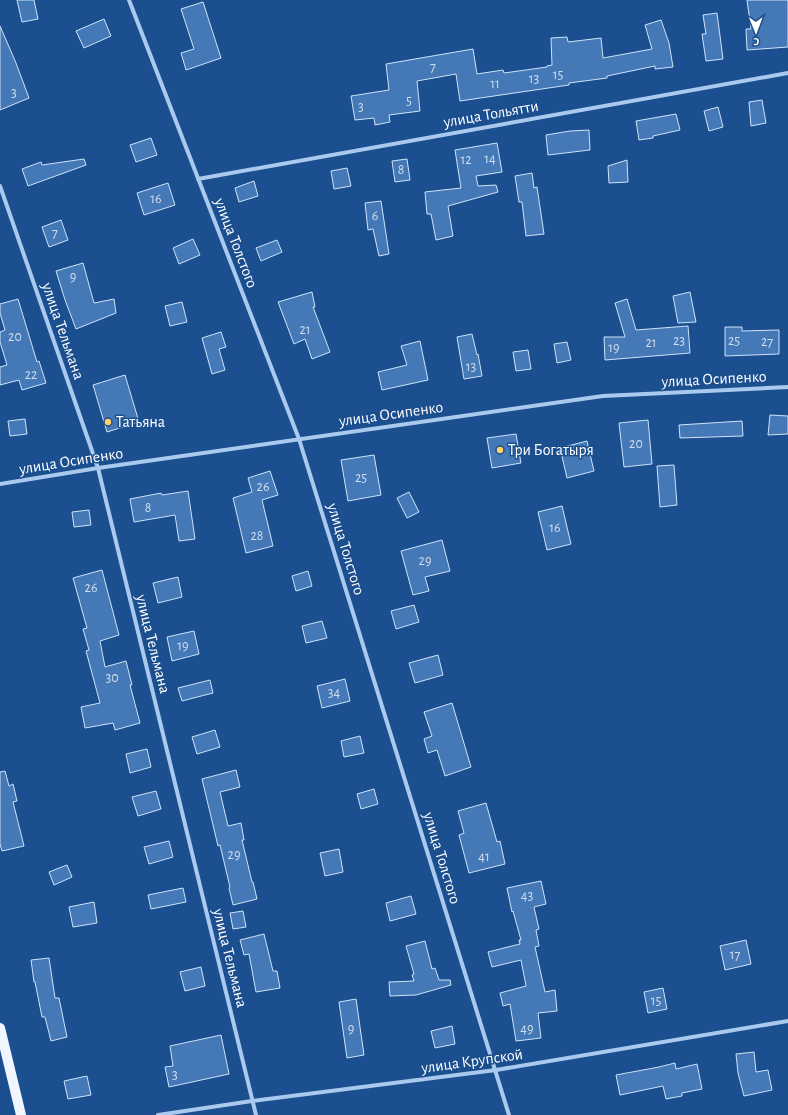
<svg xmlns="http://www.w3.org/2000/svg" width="788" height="1115" viewBox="0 0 788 1115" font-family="'Alegreya Sans',sans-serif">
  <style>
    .building { fill: #4478b7; stroke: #cfe3fa }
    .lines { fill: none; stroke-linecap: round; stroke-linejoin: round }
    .minor { stroke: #a9c9ee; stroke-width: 4 }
    .primary { stroke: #f0f6ff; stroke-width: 10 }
    .poi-dot { fill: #ffd166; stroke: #1b4f8f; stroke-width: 1.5 }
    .labels { text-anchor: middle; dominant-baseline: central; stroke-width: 3; stroke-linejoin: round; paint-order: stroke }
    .number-label { font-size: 14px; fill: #d0dded }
    .street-label { font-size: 16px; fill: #fff; stroke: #1b4f8f }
    .poi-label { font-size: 16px; fill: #fff; stroke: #1b4f8f; text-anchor: start }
  </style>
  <rect width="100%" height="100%" fill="#1b4f8f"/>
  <g class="building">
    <path d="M17 0H34L38 19 22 22Z"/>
    <path d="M747 0H788V47L747 50 746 29H751Z"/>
    <path d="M203 2 221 58 186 70 181 53 194 49 181 9Z"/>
    <path d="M717 13 723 59 706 61 702 34H706L703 15Z"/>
    <path d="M104 19 111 36 84 48 76 31Z"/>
    <path d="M661 20 669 43 673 67 655 69V66L607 76V78L569 83V85L460 101 456 74 417 81 420 111 389 115 390 122 375 125 374 118 355 120 351 96 389 90 386 64 473 49 477 74 503 70 504 73 547 67V66L552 65 551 38 567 37 568 42 601 38 603 58 652 49 645 25Z"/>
    <path d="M0 26 16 63 29 98 0 110Z"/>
    <path d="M762 100 766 123 751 126 749 102Z"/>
    <path d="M718 107 723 127 709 131 704 111Z"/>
    <path d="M676 114 680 130 653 136V138L639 140 636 121Z"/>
    <path d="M589 130 590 150 548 155 546 135 570 131Z"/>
    <path d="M151 138 157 155 136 162 130 145Z"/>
    <path d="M497 143 502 172 476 176 478 186 496 185 498 192 448 206 453 236 436 240 431 214H427L425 192 461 188 455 150Z"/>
    <path d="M84 159 86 165 28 186 22 169 41 162 42 165Z"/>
    <path d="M407 159 410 180 395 182 392 161Z"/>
    <path d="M627 160 628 182 609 183 608 166Z"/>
    <path d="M347 168 351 186 334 189 331 171Z"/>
    <path d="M532 173 534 188 537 187 544 234 526 236 522 202H519L515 176Z"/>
    <path d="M254 181 258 196 239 202 235 188Z"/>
    <path d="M168 183 175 205 144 215 137 193Z"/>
    <path d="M381 201 389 254 379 256 373 229 368 230 365 203Z"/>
    <path d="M61 220 68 240 49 247 42 227Z"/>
    <path d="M193 239 200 255 179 264 173 248Z"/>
    <path d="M277 240 282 252 261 261 256 248Z"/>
    <path d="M83 263 94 303 114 299 116 313 76 329 65 300 56 271Z"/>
    <path d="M312 292 315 307H313L330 352 312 359 305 339 294 344 278 302Z"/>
    <path d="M690 292 696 322 678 323 673 296Z"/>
    <path d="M18 299 37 362 39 361 46 383 22 390 19 380 0 385V367L7 365 0 342V332L5 330 0 313V304Z"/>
    <path d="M627 299 636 330 688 326 690 353 605 360 604 337H625L615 303Z"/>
    <path d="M182 302 187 322 170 326 165 306Z"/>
    <path d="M725 327H742V331L779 330V354L725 356Z"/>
    <path d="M221 332 226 347 219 349 225 370 212 374 202 338Z"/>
    <path d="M472 334 477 355 478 354 482 376 464 379 457 337Z"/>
    <path d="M420 341 428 380 382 390 378 372 407 365 401 346Z"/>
    <path d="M567 342 571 360 557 363 554 344Z"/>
    <path d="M528 350 531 369 516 371 513 352Z"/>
    <path d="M125 375 139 422 107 432 93 385Z"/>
    <path d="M770 415 788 416V434L768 435Z"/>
    <path d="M25 419 27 434 10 436 8 421Z"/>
    <path d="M648 420 652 464 624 467 619 423Z"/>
    <path d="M742 421 743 436 680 438 679 425Z"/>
    <path d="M516 434 521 463 492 468 487 438Z"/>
    <path d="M587 441 594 471 567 478 560 448Z"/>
    <path d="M374 455 381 495 348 501 341 460Z"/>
    <path d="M674 465 677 505 660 507 657 466Z"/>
    <path d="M270 471 278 495 262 500 273 546 246 553 233 498 252 492 248 478Z"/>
    <path d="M188 491 195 539 179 541 175 515 134 522 130 499 161 493 162 495Z"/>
    <path d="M409 492 419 512 407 518 397 498Z"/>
    <path d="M562 506 571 544 547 550 538 512Z"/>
    <path d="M89 510 91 525 74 527 72 512Z"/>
    <path d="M442 540 450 571 425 577 429 591 413 595 401 551Z"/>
    <path d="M102 570 119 635 100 641 105 667 126 661 132 685H130L140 723 115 730 113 723 85 728 81 707 100 703 86 651 89 650 83 629 87 628 73 578Z"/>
    <path d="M308 571 312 586 296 591 292 576Z"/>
    <path d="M178 577 182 597 158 603 153 583Z"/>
    <path d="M414 605 419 622 396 629 391 611Z"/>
    <path d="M322 621 327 638 306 643 302 626Z"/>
    <path d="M194 631 199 654 172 661 167 637Z"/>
    <path d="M438 655 443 675 415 683 409 663Z"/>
    <path d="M345 679 350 701 322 708 317 686Z"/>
    <path d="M210 680 213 693 182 701 178 688Z"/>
    <path d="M452 703 471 767 445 776 437 750 428 753 424 739 432 736 424 712Z"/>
    <path d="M215 730 220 747 197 754 192 737Z"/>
    <path d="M360 736 364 753 344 757 341 741Z"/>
    <path d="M147 749 151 767 130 773 126 754Z"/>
    <path d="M236 770 240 787 220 792 228 826 241 823 244 840H242L252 882H253L257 899 233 905 229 888 230 887 220 845 218 846 202 779Z"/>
    <path d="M5 771 9 786 13 784 17 801 13 802 24 846 2 851 0 844V772Z"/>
    <path d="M374 789 378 804 361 809 357 794Z"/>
    <path d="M156 791 161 809 138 816 132 797Z"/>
    <path d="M486 803 497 842 500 841 505 864 469 873 459 835 464 833 458 811Z"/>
    <path d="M169 841 173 857 149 864 144 847Z"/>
    <path d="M339 849 343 872 325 876 320 853Z"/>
    <path d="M67 865 72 877 54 885 49 872Z"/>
    <path d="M541 881 546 904 534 907 539 929 536 930 539 946 535 947 545 992 555 990 557 1011 538 1013 541 1038 516 1041 510 1004 503 1006 500 993 526 986 521 960 492 967 488 952 520 944 519 940H521L513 911 512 912 507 888Z"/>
    <path d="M183 888 186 902 151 909 148 895Z"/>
    <path d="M411 896 416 914 390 921 386 903Z"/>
    <path d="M94 902 97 923 73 927 69 907Z"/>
    <path d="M243 911 246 927 233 929 230 913Z"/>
    <path d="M264 934 273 971H277L280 988 256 992 249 954 244 955 240 940Z"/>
    <path d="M746 940 751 964 725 970 720 946Z"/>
    <path d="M425 941 432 969 435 968 439 980H450L451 985 416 995 390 996 389 982 414 981 412 975 414 974 406 946Z"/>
    <path d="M49 958 55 998H59L67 1037 51 1041 45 1017H42L35 982H34L31 960Z"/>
    <path d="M201 967 205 986 185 991 180 972Z"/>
    <path d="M663 988 667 1009 648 1013 644 992Z"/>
    <path d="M356 999 364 1055 347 1058 339 1002Z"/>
    <path d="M452 1026 455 1044 435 1048 431 1031Z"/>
    <path d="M221 1035 229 1074 169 1087 165 1067 173 1066 170 1046Z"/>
    <path d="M754 1052 756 1072 768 1070 772 1090 744 1096 738 1073 736 1054Z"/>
    <path d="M675 1063 676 1069 697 1064 702 1089 682 1093V1096L666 1099 663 1086 620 1095 616 1075 659 1067Z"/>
    <path d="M87 1076 91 1095 68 1099 64 1081Z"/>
  </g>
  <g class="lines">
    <g class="minor">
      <path d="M129 0 299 439 509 1115"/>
      <path d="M198 179 788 73"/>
      <path d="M0 186 98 468 256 1115"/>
      <path d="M0 484 98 468 603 396 788 387"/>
      <path d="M158 1115 252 1101 496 1070 788 1021"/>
    </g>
    <path class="primary" d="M0 1028 21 1115"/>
  </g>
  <g class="poi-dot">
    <circle cx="108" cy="422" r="4"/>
    <circle cx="500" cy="450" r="4"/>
  </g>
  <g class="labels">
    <g class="number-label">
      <text x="433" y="67">7</text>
      <text x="558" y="75">15</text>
      <text x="534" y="79">13</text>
      <text x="495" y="84">11</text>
      <text x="14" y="93">3</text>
      <text x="409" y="101">5</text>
      <text x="361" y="107">3</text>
      <text x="490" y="159">14</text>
      <text x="466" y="160">12</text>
      <text x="401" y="170">8</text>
      <text x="156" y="199">16</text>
      <text x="375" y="216">6</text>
      <text x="55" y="233">7</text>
      <text x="73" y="277">9</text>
      <text x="305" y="330">21</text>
      <text x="15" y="337">20</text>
      <text x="679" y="341">23</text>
      <text x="734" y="341">25</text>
      <text x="767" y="342">27</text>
      <text x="651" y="343">21</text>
      <text x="614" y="348">19</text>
      <text x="471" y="367">13</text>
      <text x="31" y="375">22</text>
      <text x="636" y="444">20</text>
      <text x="361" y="478">25</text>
      <text x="263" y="487">26</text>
      <text x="148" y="508">8</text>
      <text x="555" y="528">16</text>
      <text x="257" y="536">28</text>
      <text x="425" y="561">29</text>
      <text x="91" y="588">26</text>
      <text x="183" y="646">19</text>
      <text x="112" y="678">30</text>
      <text x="334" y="693">34</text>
      <text x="234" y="855">29</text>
      <text x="484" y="857">41</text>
      <text x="527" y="896">43</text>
      <text x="735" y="955">17</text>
      <text x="656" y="1001">15</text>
      <text x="351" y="1029">9</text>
      <text x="527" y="1029">49</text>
      <text x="175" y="1075">3</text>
    </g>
    <g class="street-label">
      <text transform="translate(491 114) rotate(-10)">улица Тольятти</text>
      <text transform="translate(236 243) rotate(69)">улица Толстого</text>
      <text transform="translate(63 331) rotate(71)">улица Тельмана</text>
      <text transform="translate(714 379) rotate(-3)">улица Осипенко</text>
      <text transform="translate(391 414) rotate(-8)">улица Осипенко</text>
      <text transform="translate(71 461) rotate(-9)">улица Осипенко</text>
      <text transform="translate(346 549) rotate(73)">улица Толстого</text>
      <text transform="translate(153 644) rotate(76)">улица Тельмана</text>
      <text transform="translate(442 858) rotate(73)">улица Толстого</text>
      <text transform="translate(230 958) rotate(76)">улица Тельмана</text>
      <text transform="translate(472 1061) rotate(-8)">улица Крупской</text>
    </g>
    <g class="poi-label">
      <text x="116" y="422">Татьяна</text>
      <text x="508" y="450">Три Богатыря</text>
    </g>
  </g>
  <g transform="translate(756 32) rotate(179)" stroke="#1b4f8f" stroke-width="3" paint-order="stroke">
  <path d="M0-3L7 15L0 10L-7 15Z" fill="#ffffff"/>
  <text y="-6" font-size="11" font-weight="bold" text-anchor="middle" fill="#ffffff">С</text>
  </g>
</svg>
